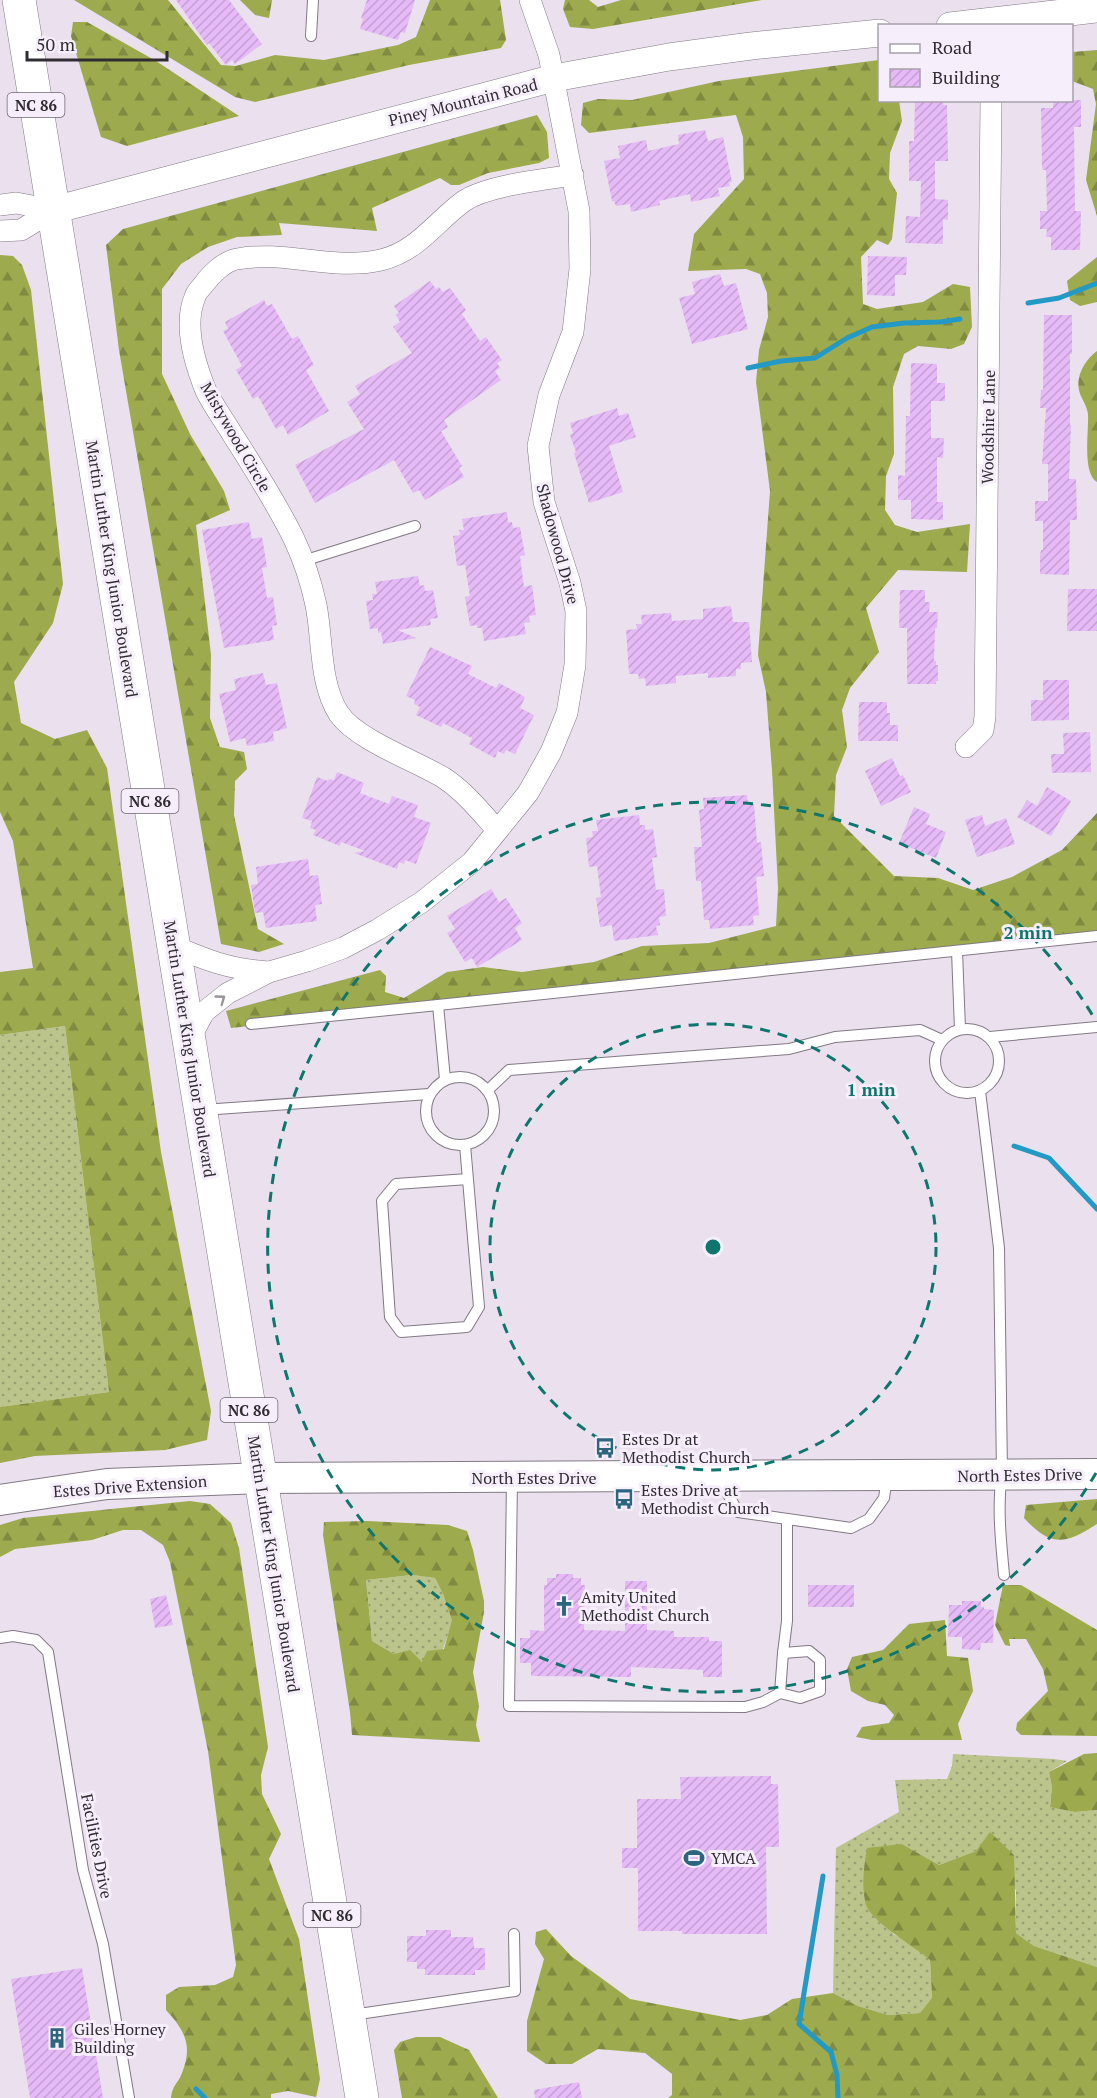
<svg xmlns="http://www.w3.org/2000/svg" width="1097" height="2098" viewBox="0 0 1097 2098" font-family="'PT Serif',serif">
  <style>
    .grass { fill: url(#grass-dots) }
    .forest { fill: url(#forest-firs); fill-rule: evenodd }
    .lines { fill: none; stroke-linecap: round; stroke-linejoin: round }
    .stream { stroke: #2399c6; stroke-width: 5 }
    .building { fill: url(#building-hatch) }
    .service-casing { stroke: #827985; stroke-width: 12 }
    .minor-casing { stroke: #827985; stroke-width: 22 }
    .tertiary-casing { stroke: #827985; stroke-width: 28 }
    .secondary-casing { stroke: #827985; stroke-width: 32 }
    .primary-casing { stroke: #827985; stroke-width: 34 }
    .service { stroke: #fff; stroke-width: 10 }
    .minor { stroke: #fff; stroke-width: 21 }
    .tertiary { stroke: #fff; stroke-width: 27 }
    .secondary { stroke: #fff; stroke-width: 30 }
    .primary { stroke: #fff; stroke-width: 33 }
    .oneway { stroke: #989698 }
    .ring { fill: none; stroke: #0f766e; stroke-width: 3; stroke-dasharray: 10 8 }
    .labels { text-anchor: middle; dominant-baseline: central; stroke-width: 6; stroke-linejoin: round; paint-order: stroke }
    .shield { fill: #f7eefc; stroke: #6c676f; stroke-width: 1.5 }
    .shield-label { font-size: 15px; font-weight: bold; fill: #302d32 }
    .street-label { font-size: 16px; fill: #302d32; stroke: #f7eefc }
    .poi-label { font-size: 16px; fill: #302d32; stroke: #f7eefc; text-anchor: start }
    .centre { fill: #0f766e; stroke: #f7eefc; stroke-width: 3 }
    .ring-label { font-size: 18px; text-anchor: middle; font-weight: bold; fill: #0f766e; stroke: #f7eefc; stroke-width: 6; stroke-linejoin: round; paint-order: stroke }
  </style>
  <defs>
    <pattern id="grass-dots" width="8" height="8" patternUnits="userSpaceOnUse" patternTransform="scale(1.5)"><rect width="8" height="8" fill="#bac48b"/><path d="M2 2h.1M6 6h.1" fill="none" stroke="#98a072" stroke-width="1.8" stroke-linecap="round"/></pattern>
    <pattern id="forest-firs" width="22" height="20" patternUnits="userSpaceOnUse" patternTransform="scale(1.5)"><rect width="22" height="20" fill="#9daa4d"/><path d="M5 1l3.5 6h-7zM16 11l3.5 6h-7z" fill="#808b41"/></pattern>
    <pattern id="building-hatch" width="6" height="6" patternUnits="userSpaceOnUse" patternTransform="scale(1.5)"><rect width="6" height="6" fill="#e5baf7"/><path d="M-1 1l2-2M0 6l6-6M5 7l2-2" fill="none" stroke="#c5a0d4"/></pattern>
  </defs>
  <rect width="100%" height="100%" fill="#eae0ee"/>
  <g class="grass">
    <path d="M65 1026 109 1392 0 1407V1035Z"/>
    <path d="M412 1575 435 1578 443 1594 453 1620 443 1649 423 1662 394 1654 372 1641 366 1580Z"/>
    <path d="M953 1754 1054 1759 1067 1761 1049 1772 1052 1787 1050 1806 1075 1812 1097 1810V1967L1034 1946 1016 1933V1890L976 1851 939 1865 902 1844 893 1934 913 1945 930 1960 932 1999 920 2013 888 2015 858 2006 833 1993 836 1848 899 1812 895 1780 947 1779 952 1766Z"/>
  </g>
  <g class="forest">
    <path d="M74 0H168L221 65 236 66 275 55 324 60 398 45 416 37 430 0H500L506 40 501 48 409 65 255 102 235 97Z"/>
    <path d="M240 0H272L269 18 255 15Z"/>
    <path d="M565 0H589L598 7 621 0H762L593 29 570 27 563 9Z"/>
    <path d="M73 22H87L156 61 239 116 127 146 101 137 71 36Z"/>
    <path d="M1097 50V216L1086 180 1096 104 1093 89 1072 81V52Z"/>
    <path d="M879 60 880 100 899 101 902 121 890 153 889 179 897 193 892 239 888 245 877 240 861 257 863 304 877 309 923 302 953 284 970 287 972 327 964 344 951 349 918 346 904 354 893 387 894 454 886 476 885 510 895 525 917 532 970 524 967 572 898 570 866 608 879 652 850 688 842 710 847 747 836 775 834 816 894 876 938 878 973 890 1012 877 1062 850 1097 813V933L231 1028 226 1011 380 970 386 976 385 992 404 998 447 972 483 967 522 972 594 962 642 946 709 943 776 926 778 888 772 770 766 692 758 655 770 491 756 382 759 350 768 317 767 293 760 274 746 269 688 271 694 234 744 179 743 137 736 115 589 133 581 125 583 103 598 99 632 100 719 81Z"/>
    <path d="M537 115 547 132 549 158 539 163 488 173 459 185H451L440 178 372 208 377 231 279 223 282 235 237 237 208 247 181 264 162 289V374L190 434 224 491 230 510 196 525 211 655 210 718 220 747 244 752 247 769 235 781 234 815 258 929 284 944 259 952 221 944 119 350 106 245 123 229Z"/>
    <path d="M0 255 13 256 22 265 31 290 63 584 53 623 14 682 21 723 55 739 87 730 107 768 161 1152 211 1411 207 1440 165 1450 35 1456 0 1463V1407L109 1392 65 1026 0 1035V972L33 968 13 841 0 812Z"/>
    <path d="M1097 257V302L1080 306 1070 300 1067 281Z"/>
    <path d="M1097 351V482C1082 473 1089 431 1088 414 1086 399 1074 394 1080 374 1083 365 1090 356 1097 351Z"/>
    <path d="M1097 1499V1524C1064 1545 1051 1547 1024 1518L1026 1505Z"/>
    <path d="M190 1501 210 1504 231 1523 239 1548 268 1747 261 1775 262 1794 281 1834 269 1859 299 1939 320 2079 316 2097 288 2091 271 2094V2098H171C172 2085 178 2084 182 2073 193 2045 185 2031 166 2010V1995L179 1987 215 1985 233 1977 236 1965 208 1751 170 1562 163 1545 141 1530H123L92 1540 15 1549 0 1557V1525L23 1518Z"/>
    <path d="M368 1521 448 1525 467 1531 473 1550 484 1601V1612L473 1672 479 1706 476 1725 480 1742 352 1735 350 1712 323 1535 324 1522ZM412 1575 435 1578 443 1594 452 1620 444 1649 427 1651 422 1662 410 1650 394 1654 372 1641 366 1580Z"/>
    <path d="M1003 1585H1021L1097 1630V1736L1021 1735 1016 1730 1017 1723 1048 1691 1043 1669 1026 1639H1009L1010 1646 1005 1645 995 1625Z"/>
    <path d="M945 1620 947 1656 968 1658 973 1691 958 1724 962 1740H872L856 1737 862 1727 889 1723 894 1715 885 1705 868 1701 851 1691 847 1669 852 1657 883 1650 909 1624Z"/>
    <path d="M1097 1753V1810L1075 1812 1050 1807 1052 1787 1049 1772 1084 1754Z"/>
    <path d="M990 1832 1014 1855 1016 1933 1034 1946 1097 1967V2098H668L672 2095V2074L645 2053 598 2049 572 2064H546L527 2051V2021L544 1959 535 1944 536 1932 546 1929 571 1956 630 1999 740 2020 767 2015 792 1999 833 1993 858 2006 888 2015 920 2013 932 1998 930 1960C915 1947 872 1922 866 1905 861 1886 864 1866 867 1848L902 1844 939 1865 976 1851Z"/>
    <path d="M416 2037H440L469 2050 498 2098H402L394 2050 400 2042Z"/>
  </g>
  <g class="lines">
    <g class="stream">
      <path d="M1028 303 1059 298 1097 283"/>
      <path d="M748 368 781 361 815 358 847 338 872 327 904 323 940 322 960 319"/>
      <path d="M1014 1146 1049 1158 1097 1209"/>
      <path d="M823 1876 799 2024 831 2052 837 2075 838 2098"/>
      <path d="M196 2089 205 2098"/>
    </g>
  </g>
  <g class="building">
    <path d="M176 0H229L262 44 235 64 232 60 226 65 209 43 207 45Z"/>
    <path d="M367 0H415L405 33 401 32 398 40 360 29 363 19 361 18Z"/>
    <path d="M915 100H944L943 105H947L948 161H935V199L948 200V220L943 219V244L905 243 906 216 920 217 921 181H909V141H914Z"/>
    <path d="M1053 100H1081V127H1074L1075 211H1081L1080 250H1051V237H1046L1047 229H1040V211H1047L1046 170H1043L1042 166 1041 108H1053Z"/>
    <path d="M705 130 708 141 723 137 732 182H729L730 186 718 188 720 196 691 202 690 194 659 201 660 205 631 212 630 204 616 206 614 201H612L604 161 620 158 618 146 646 140 648 151 679 144 678 135Z"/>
    <path d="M868 256 907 257 906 275H895V296L867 295Z"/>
    <path d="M720 274 724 286 736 283 748 329 692 344 679 298 695 294 692 282Z"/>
    <path d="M430 281 436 289 439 287 443 292 450 288 466 310 462 314 480 341 486 337 502 360 497 363 500 368 495 371 501 380 444 420 448 427 441 431 462 466 459 468 464 477 425 500 419 490 413 493 394 460 315 503 295 465 364 429 347 402 360 394 355 386 412 353 393 327 400 322 396 315 399 313 394 306Z"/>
    <path d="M264 300 267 306 272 304 292 339 298 336 314 365 306 370 329 411 288 435 283 425 276 429 258 396 253 399 236 370 242 366 223 331 228 329 225 322Z"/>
    <path d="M1044 315H1072V354H1070V425H1071L1069 479H1076L1077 520H1070L1069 575 1040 574V556L1041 550H1043V521H1035V501H1048V464H1042L1046 408H1040L1041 390H1043Z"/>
    <path d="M911 363 937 364V383H945V401H931V438H944L943 458 937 457V502H943V520L911 519V500H898V475L905 476 906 416H910Z"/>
    <path d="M617 408 619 416 628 413 636 437 609 446 623 492 589 503 574 453 576 452 570 435 573 433 570 423Z"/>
    <path d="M507 512 508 522H512L513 528 520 527 525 555 520 556 524 587 532 585 536 615 529 616 530 622 524 623 526 634 484 641 482 628H477V625L470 626 465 597 470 596 465 565 457 566 453 536 460 535 459 530H464L462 519Z"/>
    <path d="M249 522 252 539 262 537 267 567 262 568 267 598 273 597 277 625 272 626 274 640 224 648 202 530Z"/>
    <path d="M418 576 420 586 424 585 425 591 433 590 438 618 430 619 431 625 398 630 416 638 383 644 381 632 378 633V628L370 629 366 601 373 600 372 594H377L375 582Z"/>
    <path d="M1068 589H1097V631H1067Z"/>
    <path d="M900 590H925V602H930L929 612H938L937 628H935L934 661H936V665H938V681H936V684H907V628H899Z"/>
    <path d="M731 606 733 622H749L752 662 741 663V669H736V676L708 678V673L676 676V683L646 686 645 678 639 679 638 674H629L626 630 637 629 636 624H642L641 615 671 613 672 621 703 619V609Z"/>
    <path d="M430 647 472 666 468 674 496 688 499 683 525 697 520 708 534 715 515 754 506 750 504 754 498 751 495 758 469 744 472 738 443 723 441 727 416 715 420 707 414 704 415 700 406 696Z"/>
    <path d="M263 673 266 685 277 683 287 728 273 732 274 741 247 746 245 738 230 742 219 694 236 690 234 679Z"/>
    <path d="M1043 680H1069V720L1031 721V700H1043Z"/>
    <path d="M859 702H887V713H890V725H898V741H858Z"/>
    <path d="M1090 732 1091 772 1052 773 1051 754H1064L1063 733Z"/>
    <path d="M892 758 900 776 903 775 911 792 881 806 865 771Z"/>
    <path d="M337 772 364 783 360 793 389 804 392 796 418 805 414 817 431 823 416 864 405 860 404 864 399 862 397 869 354 853 365 851 341 842 340 846 313 835 316 830 310 828 312 821 302 818 317 777 328 781 329 779 334 780Z"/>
    <path d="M1047 787 1071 801 1051 836 1017 817 1027 800 1037 806Z"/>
    <path d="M747 795 748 805 754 804 757 843 761 842 764 876 756 877 759 915 753 916 754 925 710 929 709 920H704L701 881H696L694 847H702L699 810 704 809 703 798Z"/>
    <path d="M914 807 930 814 926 824 946 832 936 858 899 843Z"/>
    <path d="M639 815 640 825H645V830L653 829 657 857 652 858 656 890 664 889 666 916 659 917 660 925 656 926 658 935 614 941 612 925 600 927 596 898 601 897 597 866 589 867 586 838 593 837 592 831H598L596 820Z"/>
    <path d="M982 815 985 826 1006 818 1015 844 977 857 965 820Z"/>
    <path d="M308 859 310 876 318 875 322 904 315 905 317 921 266 928 263 912 255 913 251 885 258 884 256 867Z"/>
    <path d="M491 889 499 902 506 898 522 923 515 928 522 940 477 967 472 958 465 962 447 933 455 929 447 916Z"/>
    <path d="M556 1574H573V1578H581V1585H585L584 1630 625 1631V1581H647V1630L674 1631V1637H709V1641H722V1677H703V1670L631 1667V1677L531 1676V1663H520V1638H530V1630L544 1631V1585H547V1578H556Z"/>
    <rect x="808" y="1585" width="46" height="22"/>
    <path d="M166 1595 173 1625 155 1628 150 1599Z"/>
    <path d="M962 1601H981V1607H984V1609L994 1610 993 1643H981L980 1650 962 1649V1637H948L949 1605H962Z"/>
    <path d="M771 1776V1784H778L779 1847H766L767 1934H682V1931H638V1868H622V1848H637V1799H681L680 1777Z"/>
    <path d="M426 1930H451V1937H473L474 1948H485V1970H475V1975H425V1969H417V1962H407V1936H426Z"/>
    <path d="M82 1968 103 2098H30L11 1979Z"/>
    <path d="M579 2082 582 2098H535L534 2090Z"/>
  </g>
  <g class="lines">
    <g class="service-casing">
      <g id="service">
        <path d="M311 36 313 0"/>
        <path d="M303 561 415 526"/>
        <path d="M957 951 960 1029"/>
        <path d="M251 1024 438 1005"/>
        <circle cx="967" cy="1061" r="32"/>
        <path d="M990 1037 1097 1027"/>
        <circle cx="460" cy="1111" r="34"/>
        <path d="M445 1079 438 1005 1097 936"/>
        <path d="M488 1090 509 1070 789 1049 835 1037 920 1030 942 1040"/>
        <path d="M980 1091 999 1248 1002 1474C997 1507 1001 1542 1004 1575"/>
        <path d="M203 1110 429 1094"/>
        <path d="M465 1145 479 1307 467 1327 401 1332 390 1317 382 1201 396 1184 468 1179"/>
        <path d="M512 1478 509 1706 745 1707 763 1702 780 1693 800 1698 820 1691V1660L809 1651 783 1653 780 1693"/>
        <path d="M720 1480 738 1512 851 1528 869 1519 884 1498 887 1477"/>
        <path d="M0 1638 13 1636 36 1640 48 1652 83 1870 103 1944 129 2098"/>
        <path d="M783 1653 787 1621V1519"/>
        <path d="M352 2015 515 1991 514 1934"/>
      </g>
    </g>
    <g class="minor-casing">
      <g id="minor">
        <path d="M0 205 16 203 54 210"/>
        <path d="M0 231 21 230 54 210"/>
        <path d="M966 747 983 730 985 717 991 100"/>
        <path d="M497 830C480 811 465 792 444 778 416 761 357 740 339 714 319 683 323 640 316 605 311 582 304 560 294 539 276 502 253 467 231 432 223 419 213 405 206 391 195 364 183 325 195 297 196 292 201 288 204 284 211 274 225 261 237 259 285 250 333 271 381 260 418 251 435 222 464 201 488 185 543 180 573 175"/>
        <path d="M173 946C209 961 229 969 268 972"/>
        <path d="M189 1040 204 1012 228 993 269 972 307 961 343 948 377 930 422 902 472 862 528 793 551 752 567 713 575 665 576 611 570 583 544 502 538 446 549 395 573 332 580 269 579 211 549 55 530 0"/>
      </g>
    </g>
    <g class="tertiary-casing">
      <g id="tertiary">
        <path d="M950 26 1097 9"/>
        <path d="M54 210 554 78 669 57 751 46 880 33"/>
      </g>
    </g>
    <g class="secondary-casing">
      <path id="secondary" d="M0 1500 107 1484 260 1478 1097 1474"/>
    </g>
    <g class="primary-casing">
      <path id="primary" d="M19 0 362 2098"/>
    </g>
    <use href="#service" class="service"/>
    <use href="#minor" class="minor"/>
    <use href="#tertiary" class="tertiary"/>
    <use href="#secondary" class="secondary"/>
    <use href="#primary" class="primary"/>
  </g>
  <defs><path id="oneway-chevron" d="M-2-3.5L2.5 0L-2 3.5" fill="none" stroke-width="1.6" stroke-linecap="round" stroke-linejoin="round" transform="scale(1.5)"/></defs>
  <use class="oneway" href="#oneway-chevron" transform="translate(221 999) rotate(-36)"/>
  <g class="ring">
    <circle cx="713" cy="1247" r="223"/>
    <path d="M1096 1473A445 445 0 1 1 1096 1021"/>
  </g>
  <defs>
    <g id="bus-bare" transform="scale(1.62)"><path d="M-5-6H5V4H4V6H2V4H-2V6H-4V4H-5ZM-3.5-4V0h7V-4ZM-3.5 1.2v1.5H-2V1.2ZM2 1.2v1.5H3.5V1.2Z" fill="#2b667e" stroke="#f7eefc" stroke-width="2.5" paint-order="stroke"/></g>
    <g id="church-bare" transform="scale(1.62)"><path d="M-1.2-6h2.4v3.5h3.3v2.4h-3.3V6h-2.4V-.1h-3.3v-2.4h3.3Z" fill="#2b667e" stroke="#f7eefc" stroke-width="2.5" paint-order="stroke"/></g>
    <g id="stadium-bare" transform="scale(1.62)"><path d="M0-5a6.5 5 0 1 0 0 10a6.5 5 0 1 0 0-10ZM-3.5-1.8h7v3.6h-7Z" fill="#2b667e" stroke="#f7eefc" stroke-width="2.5" paint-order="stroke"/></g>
    <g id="building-bare" transform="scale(1.62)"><path d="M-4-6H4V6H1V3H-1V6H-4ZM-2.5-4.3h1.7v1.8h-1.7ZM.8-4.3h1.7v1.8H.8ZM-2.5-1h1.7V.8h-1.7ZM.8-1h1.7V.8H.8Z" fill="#2b667e" stroke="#f7eefc" stroke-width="2.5" paint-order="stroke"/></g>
  </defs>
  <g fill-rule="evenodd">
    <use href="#bus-bare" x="605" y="1448"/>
    <use href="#bus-bare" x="624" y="1499"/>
    <use href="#church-bare" x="564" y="1606"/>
    <use href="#stadium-bare" x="694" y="1858"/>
    <use href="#building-bare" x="57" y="2038"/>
  </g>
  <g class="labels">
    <g class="shield">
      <rect x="7.5" y="93" width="57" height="24" rx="4.5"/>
      <rect x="121.5" y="789" width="57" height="24" rx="4.5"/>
      <rect x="220.5" y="1398" width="57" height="24" rx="4.5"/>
      <rect x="303.5" y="1903" width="57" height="24" rx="4.5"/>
    </g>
    <g class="shield-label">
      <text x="36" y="105">NC 86</text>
      <text x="150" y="801">NC 86</text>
      <text x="249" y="1410">NC 86</text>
      <text x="332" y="1915">NC 86</text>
    </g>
    <g class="street-label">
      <text transform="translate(463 102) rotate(-14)">Piney Mountain Road</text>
      <text transform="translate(988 427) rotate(-89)">Woodshire Lane</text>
      <text transform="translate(236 437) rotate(60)">Mistywood Circle</text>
      <text transform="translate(558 544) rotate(75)">Shadowood Drive</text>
      <text transform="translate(112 569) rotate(81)">Martin Luther King Junior Boulevard</text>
      <text transform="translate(190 1049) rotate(81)">Martin Luther King Junior Boulevard</text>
      <text transform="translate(1020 1475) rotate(-1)">North Estes Drive</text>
      <text x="534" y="1478">North Estes Drive</text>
      <text transform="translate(130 1486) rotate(-4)">Estes Drive Extension</text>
      <text transform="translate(274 1564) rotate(81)">Martin Luther King Junior Boulevard</text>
      <text transform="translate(97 1846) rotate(79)">Facilities Drive</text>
    </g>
    <g class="poi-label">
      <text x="622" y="1439">Estes Dr at<tspan x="622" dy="18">Methodist Church</tspan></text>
      <text x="641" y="1490">Estes Drive at<tspan x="641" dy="18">Methodist Church</tspan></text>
      <text x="581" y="1597">Amity United<tspan x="581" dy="18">Methodist Church</tspan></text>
      <text x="711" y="1858">YMCA</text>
      <text x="74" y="2029">Giles Horney<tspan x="74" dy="18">Building</tspan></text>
    </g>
  </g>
  <circle cx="713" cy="1247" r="9" class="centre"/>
  <g class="ring-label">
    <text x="1028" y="939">2 min</text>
    <text x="871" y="1096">1 min</text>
  </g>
  <rect x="878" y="24" width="195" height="78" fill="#f7eefc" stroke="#a7a1ab" stroke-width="1.5"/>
  <rect x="890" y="44" width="30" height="9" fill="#ffffff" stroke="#a7a1ab" stroke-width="1.5"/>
  <text x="932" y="54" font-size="18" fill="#302d32">Road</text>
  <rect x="890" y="69" width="30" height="18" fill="url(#building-hatch)" stroke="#a7a1ab" stroke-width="1.5"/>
  <text x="932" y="84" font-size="18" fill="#302d32">Building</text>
  <path d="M27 51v9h140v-9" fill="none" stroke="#302d32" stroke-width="3"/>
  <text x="36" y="51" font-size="18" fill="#302d32" stroke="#f7eefc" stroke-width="4.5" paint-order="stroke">50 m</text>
</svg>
